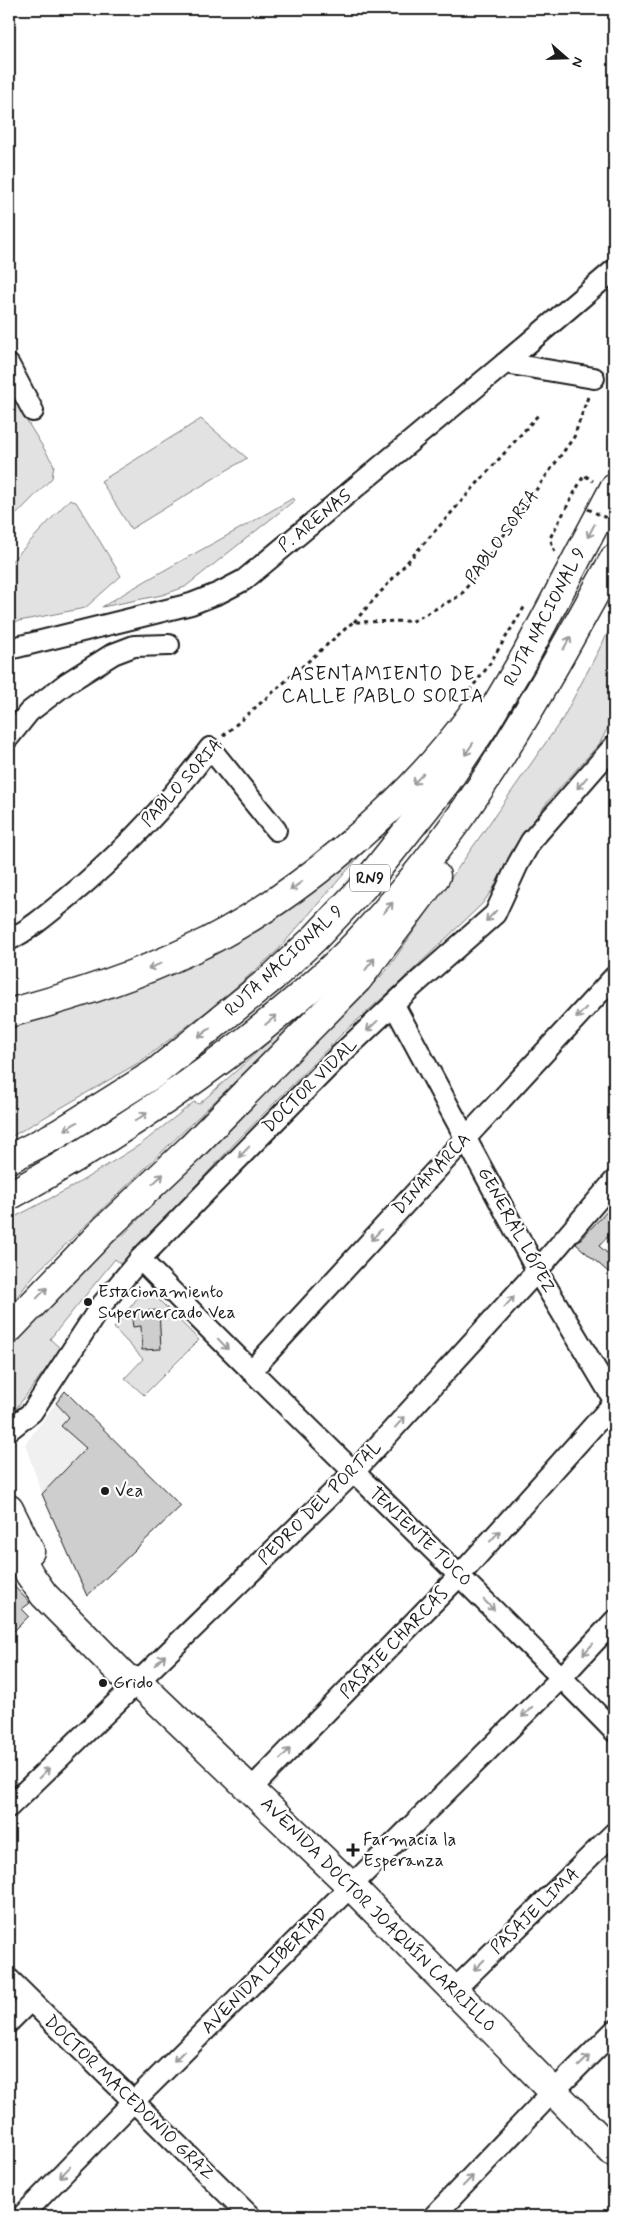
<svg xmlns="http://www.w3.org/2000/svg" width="623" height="2225" viewBox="0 0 623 2225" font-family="Mynerve,sans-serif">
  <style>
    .built { fill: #f0f0f0 }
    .green { fill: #e2e2e2; stroke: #7f7f7f }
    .building { fill: #cecece; stroke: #1c1c1c }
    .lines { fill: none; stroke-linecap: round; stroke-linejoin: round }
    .street-casing { stroke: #1c1c1c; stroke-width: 24 }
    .primary-casing { stroke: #1c1c1c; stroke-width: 31 }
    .highway-casing { stroke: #1c1c1c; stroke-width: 31 }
    .path { stroke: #1c1c1c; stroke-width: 3; stroke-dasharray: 4 4; stroke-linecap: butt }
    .street { stroke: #fff; stroke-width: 20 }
    .primary { stroke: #fff; stroke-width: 28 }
    .highway { stroke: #fff; stroke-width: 28 }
    .path-bridge { stroke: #1c1c1c; stroke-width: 3; stroke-dasharray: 4 4; stroke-linecap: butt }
    .oneway { stroke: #999 }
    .poi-dot { fill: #1c1c1c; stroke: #fff; stroke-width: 2 }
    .labels { text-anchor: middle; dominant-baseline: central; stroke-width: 4.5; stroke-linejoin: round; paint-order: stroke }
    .shield { fill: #fff; stroke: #606060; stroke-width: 1 }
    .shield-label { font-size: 16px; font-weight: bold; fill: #1c1c1c }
    .street-label { font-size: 18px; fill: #1c1c1c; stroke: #fff }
    .poi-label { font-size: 18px; fill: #1c1c1c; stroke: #fff; text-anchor: start }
    .neighbourhood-label { font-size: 19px; letter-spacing: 1px; fill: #1c1c1c; stroke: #fff }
  </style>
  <rect width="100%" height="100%" fill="#fff"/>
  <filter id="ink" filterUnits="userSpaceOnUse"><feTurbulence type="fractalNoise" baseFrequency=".02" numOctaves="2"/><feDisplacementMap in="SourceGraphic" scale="10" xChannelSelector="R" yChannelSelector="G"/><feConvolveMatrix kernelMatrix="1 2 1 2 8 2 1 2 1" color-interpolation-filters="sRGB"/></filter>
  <g filter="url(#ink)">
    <path class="built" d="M56 1403 69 1417 61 1426 86 1448 42 1494 25 1444Z"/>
    <g class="green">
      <path d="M9 392 54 465 52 478 9 522Z"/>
      <path d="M201 419 247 458 131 529 101 481Z"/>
      <path d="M293 498 295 500 185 587 162 595 102 607C164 568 230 536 293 498Z"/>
      <path d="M69 500 76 502 121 576 85 608 9 623V564Z"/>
      <path d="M614 621V715L600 743 549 800 513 849 493 889 482 904 396 986 344 1032 236 1142 122 1265 115 1259 50 1339 61 1349 9 1418V1346L22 1327 100 1252 124 1234 386 971 563 718Z"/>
      <path d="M385 827 277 951 219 1002 140 1062 9 1138V1022L102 994Z"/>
      <path d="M330 986 272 1046 35 1274 9 1307V1220L72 1187 141 1144 194 1102 199 1104 273 1038 316 994Z"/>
      <path d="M142 1292H151L199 1340 144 1395 125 1378 143 1359 114 1328Z"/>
    </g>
    <g class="building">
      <path d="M614 1204V1230L599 1246 614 1259V1277L576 1244Z"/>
      <path d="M159 1310 161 1349 142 1350 141 1326 133 1327 131 1312Z"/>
      <path d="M65 1391 181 1506 87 1596 42 1494 86 1448 61 1426 69 1417 56 1403Z"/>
      <path d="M9 1581 30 1603 22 1609 29 1616 9 1636Z"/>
    </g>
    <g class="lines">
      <g class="street-casing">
        <g id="street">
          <path d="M505 363 614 270"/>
          <path d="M9 365 33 411"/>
          <path d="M9 649 191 604 219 593 244 580 505 363 594 378"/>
          <path d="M9 737 29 712 67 683 113 654 134 646 169 645"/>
          <path d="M9 940C29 930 48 914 65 900 119 856 168 804 210 748L276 830"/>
          <path d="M394 1005 537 1271 614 1400"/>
          <path d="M140 1259C296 1418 459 1572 614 1731"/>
          <path d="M251 1371 614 977"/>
          <path d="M9 1430 32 1412 100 1307 140 1259 340 1055 413 986 495 914 518 864 531 841 614 746"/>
          <path d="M251 1789 460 1575 614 1403"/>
          <path d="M9 1807 354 1472 537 1271 614 1181"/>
          <path d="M9 1979 250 2216"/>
          <path d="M455 1989 614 1833"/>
          <path d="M9 2022 30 2001"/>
          <path d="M22 2216 134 2101 562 1677 614 1621"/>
          <path d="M434 2216 541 2104 614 2031"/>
        </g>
      </g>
      <g class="primary-casing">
        <g id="primary">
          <path d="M9 1509 30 1551"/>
          <path d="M9 1536 30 1575 44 1595 126 1678 138 1682 351 1886 614 2153"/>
        </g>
      </g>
      <g class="highway-casing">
        <g id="highway">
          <path d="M9 1013C70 997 131 978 188 951 290 905 409 803 474 712"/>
          <path d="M9 1159 58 1134 155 1073 273 977 315 938 362 888 448 780 484 726 526 655 614 488"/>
          <path d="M9 1196C103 1144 191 1087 274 1018 306 992 338 965 366 933 407 888 446 839 480 788 529 715 571 636 614 559"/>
          <path d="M9 1329 105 1229 191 1148 358 979 436 876"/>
        </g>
      </g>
      <g class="path">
        <path d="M555 552 550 538 584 475 593 481"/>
        <path d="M354 622 540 413"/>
        <path d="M469 691 487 668 525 606"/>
        <path d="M223 736 353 622 413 621 461 595 574 437 589 394"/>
      </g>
      <use href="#street" class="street"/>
      <use href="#primary" class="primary"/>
      <use href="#highway" class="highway"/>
      <path class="path-bridge" d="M588 509 614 522"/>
    </g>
    <defs><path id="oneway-shaft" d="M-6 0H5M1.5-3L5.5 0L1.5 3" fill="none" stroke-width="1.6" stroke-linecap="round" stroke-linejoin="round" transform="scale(1.25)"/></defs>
    <g class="oneway">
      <use href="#oneway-shaft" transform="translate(591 531) rotate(118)"/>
      <use href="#oneway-shaft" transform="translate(567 643) rotate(-61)"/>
      <use href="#oneway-shaft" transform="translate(469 749) rotate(124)"/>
      <use href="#oneway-shaft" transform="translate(418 779) rotate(134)"/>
      <use href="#oneway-shaft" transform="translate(582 783) rotate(131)"/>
      <use href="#oneway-shaft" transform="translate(296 886) rotate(144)"/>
      <use href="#oneway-shaft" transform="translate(388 908) rotate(-50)"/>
      <use href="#oneway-shaft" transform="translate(491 916) rotate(134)"/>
      <use href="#oneway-shaft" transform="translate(370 964) rotate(-52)"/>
      <use href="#oneway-shaft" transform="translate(155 966) rotate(158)"/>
      <use href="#oneway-shaft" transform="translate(581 1013) rotate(133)"/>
      <use href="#oneway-shaft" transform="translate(271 1020) rotate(-40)"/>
      <use href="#oneway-shaft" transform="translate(372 1026) rotate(137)"/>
      <use href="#oneway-shaft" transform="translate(204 1033) rotate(142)"/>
      <use href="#oneway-shaft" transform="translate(141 1117) rotate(-34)"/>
      <use href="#oneway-shaft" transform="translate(71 1126) rotate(149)"/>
      <use href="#oneway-shaft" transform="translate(244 1152) rotate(134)"/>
      <use href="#oneway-shaft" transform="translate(158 1179) rotate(-43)"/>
      <use href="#oneway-shaft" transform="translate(376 1235) rotate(133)"/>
      <use href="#oneway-shaft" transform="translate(42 1293) rotate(-46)"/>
      <use href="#oneway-shaft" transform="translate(509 1302) rotate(-48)"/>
      <use href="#oneway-shaft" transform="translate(223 1344) rotate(46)"/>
      <use href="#oneway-shaft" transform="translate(400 1422) rotate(-48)"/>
      <use href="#oneway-shaft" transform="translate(495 1536) rotate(-48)"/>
      <use href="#oneway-shaft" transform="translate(489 1605) rotate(45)"/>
      <use href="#oneway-shaft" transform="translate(588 1649) rotate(133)"/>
      <use href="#oneway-shaft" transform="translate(160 1660) rotate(-44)"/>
      <use href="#oneway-shaft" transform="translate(527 1712) rotate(135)"/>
      <use href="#oneway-shaft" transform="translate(285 1754) rotate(-46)"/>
      <use href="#oneway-shaft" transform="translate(44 1773) rotate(-44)"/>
      <use href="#oneway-shaft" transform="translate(479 1965) rotate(136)"/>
      <use href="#oneway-shaft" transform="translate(179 2056) rotate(135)"/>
      <use href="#oneway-shaft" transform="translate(584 2061) rotate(-45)"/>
      <use href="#oneway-shaft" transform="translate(65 2172) rotate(134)"/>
      <use href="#oneway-shaft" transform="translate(468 2181) rotate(-46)"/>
    </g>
  </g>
  <g class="poi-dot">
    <circle cx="88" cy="1302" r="5"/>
    <circle cx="105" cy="1491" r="5"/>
    <circle cx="103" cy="1683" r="5"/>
    <path d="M350.5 1842.5h5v5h5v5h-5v5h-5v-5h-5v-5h5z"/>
  </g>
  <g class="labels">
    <rect class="shield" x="350" y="864.5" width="40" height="27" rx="4"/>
    <g class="shield-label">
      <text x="370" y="878">RN9</text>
    </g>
    <g class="street-label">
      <text transform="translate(315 521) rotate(-39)">P. ARENAS</text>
      <text transform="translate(502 537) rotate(-54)">PABLO SORIA</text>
      <text transform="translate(545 617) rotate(-62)">RUTA NACIONAL 9</text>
      <text transform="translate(182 783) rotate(-48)">PABLO SORIA</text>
      <text transform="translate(284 961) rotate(-43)">RUTA NACIONAL 9</text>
      <text transform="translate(310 1086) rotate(-45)">DOCTOR VIDAL</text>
      <text transform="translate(432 1174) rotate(-47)">DINAMARCA</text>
      <text transform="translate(516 1230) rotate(61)">GENERAL LÓPEZ</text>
      <text transform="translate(320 1503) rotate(-45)">PEDRO DEL PORTAL</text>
      <text transform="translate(420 1537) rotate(44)">TENIENTE TUCO</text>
      <text transform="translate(394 1643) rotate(-46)">PASAJE CHARCAS</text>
      <text transform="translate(535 1911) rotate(-44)">PASAJE LIMA</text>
      <text transform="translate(378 1915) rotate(45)">AVENIDA DOCTOR JOAQUÍN CARRILLO</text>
      <text transform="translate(265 1971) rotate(-45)">AVENIDA LIBERTAD</text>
      <text transform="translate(129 2098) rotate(44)">DOCTOR MACEDONIO GRAZ</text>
    </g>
    <g class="poi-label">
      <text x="98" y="1292">Estacionamiento<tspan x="98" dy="21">Supermercado Vea</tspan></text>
      <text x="115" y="1491">Vea</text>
      <text x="113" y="1683">Grido</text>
      <text x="363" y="1840">Farmacia la<tspan x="363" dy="21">Esperanza</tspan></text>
    </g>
    <g class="neighbourhood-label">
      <text x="383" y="674">ASENTAMIENTO DE<tspan x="383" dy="22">CALLE PABLO SORIA</tspan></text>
    </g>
  </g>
  <rect width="623" height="2225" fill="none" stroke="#fff" stroke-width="30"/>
  <rect x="15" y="15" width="593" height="2195" fill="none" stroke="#1c1c1c" stroke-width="2" filter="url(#ink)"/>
  <g transform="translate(566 58) rotate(110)" stroke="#ffffff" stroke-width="4" paint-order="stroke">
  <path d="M0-4L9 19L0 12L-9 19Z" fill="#1c1c1c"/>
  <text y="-8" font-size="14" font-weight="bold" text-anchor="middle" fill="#1c1c1c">N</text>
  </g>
</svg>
